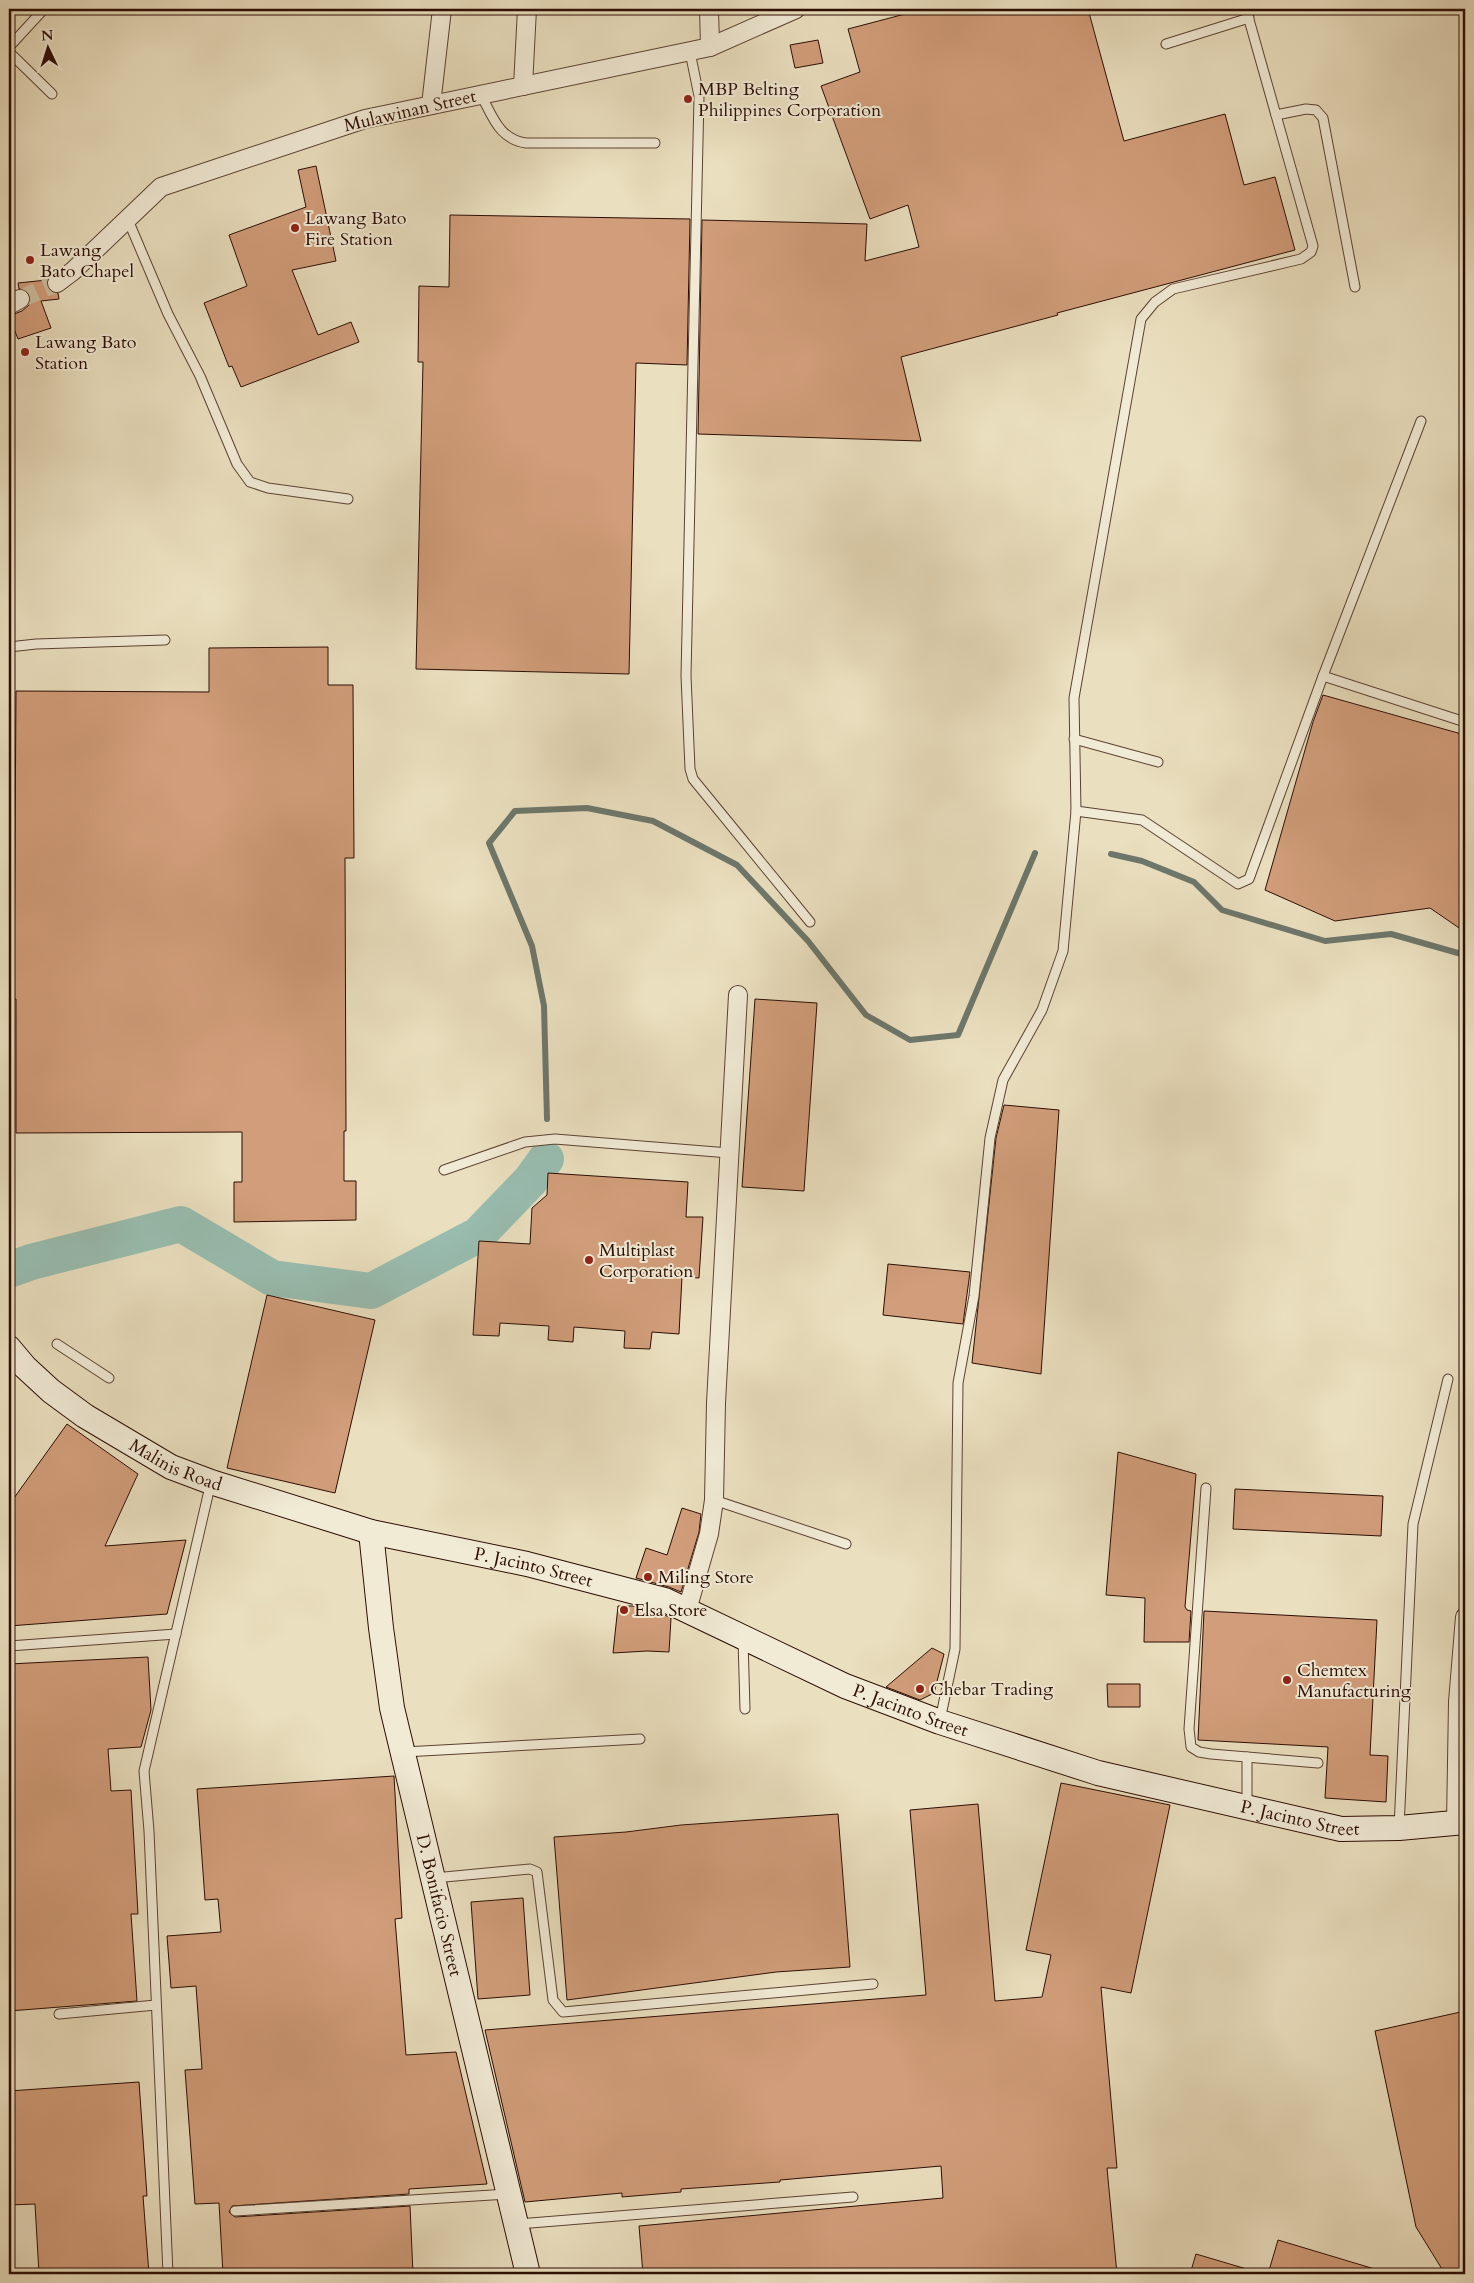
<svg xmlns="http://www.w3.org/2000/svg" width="1474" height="2283" viewBox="0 0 1474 2283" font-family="Cardo,serif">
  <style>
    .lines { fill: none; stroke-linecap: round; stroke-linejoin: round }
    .stream { stroke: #6d776b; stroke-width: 6 }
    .river { stroke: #98bdb0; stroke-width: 36 }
    .building { fill: #d19d7a; stroke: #2c0d03 }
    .street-tunnel { stroke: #cec0a3; stroke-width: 18; stroke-dasharray: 18 9; stroke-linecap: butt }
    .lane-casing { stroke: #5c4232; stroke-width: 11 }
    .street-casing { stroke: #5c4232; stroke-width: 20 }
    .secondary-casing { stroke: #2c0d03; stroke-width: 26 }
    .lane { stroke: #f1ead5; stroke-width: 9 }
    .street { stroke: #f1ead5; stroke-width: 18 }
    .secondary { stroke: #f1ead5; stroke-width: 24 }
    .poi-dot { fill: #8f2418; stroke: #f1ead5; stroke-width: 2 }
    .labels { text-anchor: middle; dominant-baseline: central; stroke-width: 4; stroke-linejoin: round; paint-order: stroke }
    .poi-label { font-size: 18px; fill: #2c0d03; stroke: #f1ead5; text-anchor: start }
    .street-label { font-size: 18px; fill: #2c0d03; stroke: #f1ead5 }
  </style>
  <rect width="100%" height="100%" fill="#eadfbf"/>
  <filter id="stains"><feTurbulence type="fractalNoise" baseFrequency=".004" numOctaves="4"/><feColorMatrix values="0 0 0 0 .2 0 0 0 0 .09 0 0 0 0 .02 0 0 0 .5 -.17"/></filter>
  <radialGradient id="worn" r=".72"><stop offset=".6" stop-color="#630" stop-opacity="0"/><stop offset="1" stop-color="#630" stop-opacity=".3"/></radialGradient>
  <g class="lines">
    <g class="stream">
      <path d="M1111 854 1142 861 1194 882 1222 910 1325 941 1391 934 1465 955"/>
      <path d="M547 1119 544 1006 532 946 489 843 515 811 587 808 653 821 737 865 808 941 866 1015 910 1040 958 1035 1035 853"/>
    </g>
    <path class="river" d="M9 1270 31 1262 181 1224 272 1278 371 1291 478 1235 530 1181 546 1159"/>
  </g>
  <g class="building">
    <path d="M924 9H1088L1124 141 1225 114 1244 185 1275 177 1295 250 1057 313 1058 315 901 357 921 441 698 434 702 220 867 224 865 261 919 247 908 205 870 219 821 86 860 72 848 29Z"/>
    <path d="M818 40 823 63 795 68 790 45Z"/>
    <path d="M316 166 336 261 292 270 318 335 351 322 359 342 241 387 232 366 229 367 204 303 247 286 229 235 306 207 298 170Z"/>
    <path d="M450 215 690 219 687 365 636 363 629 674 416 669 423 362H418L419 286 449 287Z"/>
    <path d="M47 280 48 289 58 293 59 299 41 301 51 328 18 339 9 316 22 311 29 305 31 299 26 290 19 289 18 283Z"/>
    <path d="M328 647V685H353L354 858H345L346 1131H344V1181H356V1220L234 1222V1182H242V1132L16 1133V999H14L16 691 209 692V648Z"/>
    <path d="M1323 695 1465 735V932L1430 908 1335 921 1265 890 1313 722Z"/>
    <path d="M755 999 817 1003 804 1191 742 1187Z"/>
    <path d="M1004 1105 1059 1110 1041 1374 972 1363 996 1138Z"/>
    <path d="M548 1173 688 1182 686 1217H703L699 1278 682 1277 679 1334 652 1332 650 1349 624 1348 625 1331 574 1327 573 1342 548 1340 549 1326 500 1323 499 1336 473 1335 479 1241 530 1244 532 1208 547 1195Z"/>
    <path d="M888 1264 970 1272 963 1324 883 1315Z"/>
    <path d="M267 1295 375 1320 335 1493 227 1468Z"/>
    <path d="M67 1424 138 1474 105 1546 186 1540 167 1614 9 1626V1505Z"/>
    <path d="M1118 1452 1196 1474 1185 1607 1187 1610 1191 1611 1189 1642H1144L1145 1598 1106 1595Z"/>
    <path d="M1235 1489 1383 1496 1381 1536 1233 1529Z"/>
    <path d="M682 1508 701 1514 699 1532 681 1592 669 1587 636 1578 646 1548 667 1555Z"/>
    <path d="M618 1606H633L660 1613 671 1618 669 1652 647 1651 613 1653Z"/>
    <path d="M1204 1611 1377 1620 1370 1755 1388 1756 1386 1802 1325 1798 1328 1747 1198 1740Z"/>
    <path d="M932 1648 944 1654 934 1693 920 1700 886 1687Z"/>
    <path d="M148 1657 151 1710 141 1747 108 1749 111 1791 131 1790 138 1914H131L137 2001 9 2011V1664Z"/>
    <path d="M1107 1684H1140V1707H1108Z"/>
    <path d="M394 1776 402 1918 395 1919 406 2055 456 2052 487 2184 409 2189V2194L232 2206 229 2212 235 2217 410 2206 413 2274H223L219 2203 195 2204 185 2070 202 2069 196 1986 171 1988 167 1936 221 1932 218 1899 205 1900 197 1789Z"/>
    <path d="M1061 1783 1170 1805 1131 1993 1101 1987 1117 2168H1107L1117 2274H643L639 2226 943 2198 941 2166 780 2180V2182L681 2189V2192L622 2197V2193L525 2202 485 2030 926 1995 910 1810 978 1804 995 2001 1042 1997 1051 1955 1026 1950Z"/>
    <path d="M838 1814 850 1967 776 1972 567 2000 554 1837 626 1832 681 1825Z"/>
    <path d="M523 1898 530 1995 478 1999 471 1902Z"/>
    <path d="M1465 2011V2274H1445L1416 2227 1375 2031Z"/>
    <path d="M139 2082 147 2196H143L149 2274H39L35 2204 9 2205V2091Z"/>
    <path d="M1278 2240 1378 2270 1377 2274H1268Z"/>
    <path d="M1196 2254 1250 2270 1249 2274H1190Z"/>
  </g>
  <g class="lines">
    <path class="street-tunnel" d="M20 299 57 283"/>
    <g class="lane-casing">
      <g id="lane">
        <path d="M1166 44 1249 18"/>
        <path d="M9 47 44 9"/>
        <path d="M9 52 52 94"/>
        <path d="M690 52 699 96 686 676 690 769 693 779 810 922"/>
        <path d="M481 95C493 117 499 139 526 143H655"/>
        <path d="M1276 115 1306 109 1316 110 1323 118 1355 287"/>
        <path d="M128 220 168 314 200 376 237 464 250 482 268 488 348 499"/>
        <path d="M9 647 36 644 165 640"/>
        <path d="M1323 676 1421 421"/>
        <path d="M1074 739 1158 762"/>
        <path d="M1076 811 1074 698 1141 319 1155 302 1173 289 1301 259 1311 252 1313 246 1246 9"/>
        <path d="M444 1170 525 1142 555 1139 729 1153"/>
        <path d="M57 1344 109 1378"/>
        <path d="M1206 1488 1189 1729 1191 1747 1199 1752 1211 1754 1318 1763"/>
        <path d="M714 1500 846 1544"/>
        <path d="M743 1640 745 1709"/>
        <path d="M9 1646 176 1634"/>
        <path d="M940 1720 955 1649 958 1383 974 1296 990 1138 1003 1080 1042 1010 1063 951 1076 811 1142 820 1238 884 1249 879 1323 676 1465 722"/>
        <path d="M404 1752 640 1739"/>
        <path d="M1247 1757V1805"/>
        <path d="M1399 1828 1413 1524 1448 1379"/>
        <path d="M434 1878 530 1869 537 1872 553 2000 563 2012 873 1984"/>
        <path d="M59 2014 156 2005"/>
        <path d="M235 2211 508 2194"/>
        <path d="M518 2224 853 2197"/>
        <path d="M168 2274 149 1831 144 1771 211 1482"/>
      </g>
    </g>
    <g class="street-casing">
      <g id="street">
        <path d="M709 9 710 47"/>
        <path d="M523 86 527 9"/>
        <path d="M431 105 442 9"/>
        <path d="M57 283 73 271 161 187 365 119 710 47 796 9"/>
        <path d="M9 305 20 299"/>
        <path d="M687 1610 709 1534 714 1500 716 1403 738 995"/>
        <path d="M1456 1823 1458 1702 1465 1617"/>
      </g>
    </g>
    <g class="secondary-casing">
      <g id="secondary">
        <path id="s1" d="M9 1348 25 1367 51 1391 85 1416 171 1467 211 1482 371 1532 527 1564 665 1600 845 1686 940 1722 1098 1773 1341 1829 1399 1828 1465 1822"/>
        <path id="s2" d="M371 1532 381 1628 392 1708 528 2274"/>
      </g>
    </g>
    <use href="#lane" class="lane"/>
    <use href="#street" class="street"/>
    <use href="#secondary" class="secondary"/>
  </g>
  <g class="poi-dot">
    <circle cx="688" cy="99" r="5"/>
    <circle cx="295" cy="228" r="5"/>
    <circle cx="30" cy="260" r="5"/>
    <circle cx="25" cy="352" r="5"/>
    <circle cx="589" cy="1260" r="5"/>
    <circle cx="648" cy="1577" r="5"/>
    <circle cx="624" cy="1610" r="5"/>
    <circle cx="1287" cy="1680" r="5"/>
    <circle cx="920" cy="1689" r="5"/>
  </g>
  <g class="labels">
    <g class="poi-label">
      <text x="698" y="89">MBP Belting<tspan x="698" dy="21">Philippines Corporation</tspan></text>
      <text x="305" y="218">Lawang Bato<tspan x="305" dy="21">Fire Station</tspan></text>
      <text x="40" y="250">Lawang<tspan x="40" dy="21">Bato Chapel</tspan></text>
      <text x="35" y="342">Lawang Bato<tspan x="35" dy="21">Station</tspan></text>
      <text x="599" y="1250">Multiplast<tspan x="599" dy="21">Corporation</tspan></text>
      <text x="658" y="1577">Miling Store</text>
      <text x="634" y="1610">Elsa Store</text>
      <text x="1297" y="1670">Chemtex<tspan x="1297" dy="21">Manufacturing</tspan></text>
      <text x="930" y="1689">Chebar Trading</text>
    </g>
    <g class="street-label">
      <text transform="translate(410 111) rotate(-13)">Mulawinan Street</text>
      <text stroke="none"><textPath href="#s1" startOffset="206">Malinis Road</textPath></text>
      <text stroke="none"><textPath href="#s1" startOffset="579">P. Jacinto Street</textPath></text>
      <text stroke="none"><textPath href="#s1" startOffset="984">P. Jacinto Street</textPath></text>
      <text stroke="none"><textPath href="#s1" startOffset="1389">P. Jacinto Street</textPath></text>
      <text stroke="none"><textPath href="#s2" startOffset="380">D. Bonifacio Street</textPath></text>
    </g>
  </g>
  <rect width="1474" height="2283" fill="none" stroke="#eadfbf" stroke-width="30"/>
  <rect x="10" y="10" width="1454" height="2263" fill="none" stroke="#2c0d03" stroke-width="2.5"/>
  <rect x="15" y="15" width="1444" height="2253" fill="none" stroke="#2c0d03"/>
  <g transform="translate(48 48) rotate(356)" stroke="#f1ead5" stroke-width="4" paint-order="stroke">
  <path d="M0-4L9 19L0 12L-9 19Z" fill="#2c0d03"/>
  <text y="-8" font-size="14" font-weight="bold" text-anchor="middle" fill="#2c0d03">N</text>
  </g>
  <rect width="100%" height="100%" filter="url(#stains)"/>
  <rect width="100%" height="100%" fill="url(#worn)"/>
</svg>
